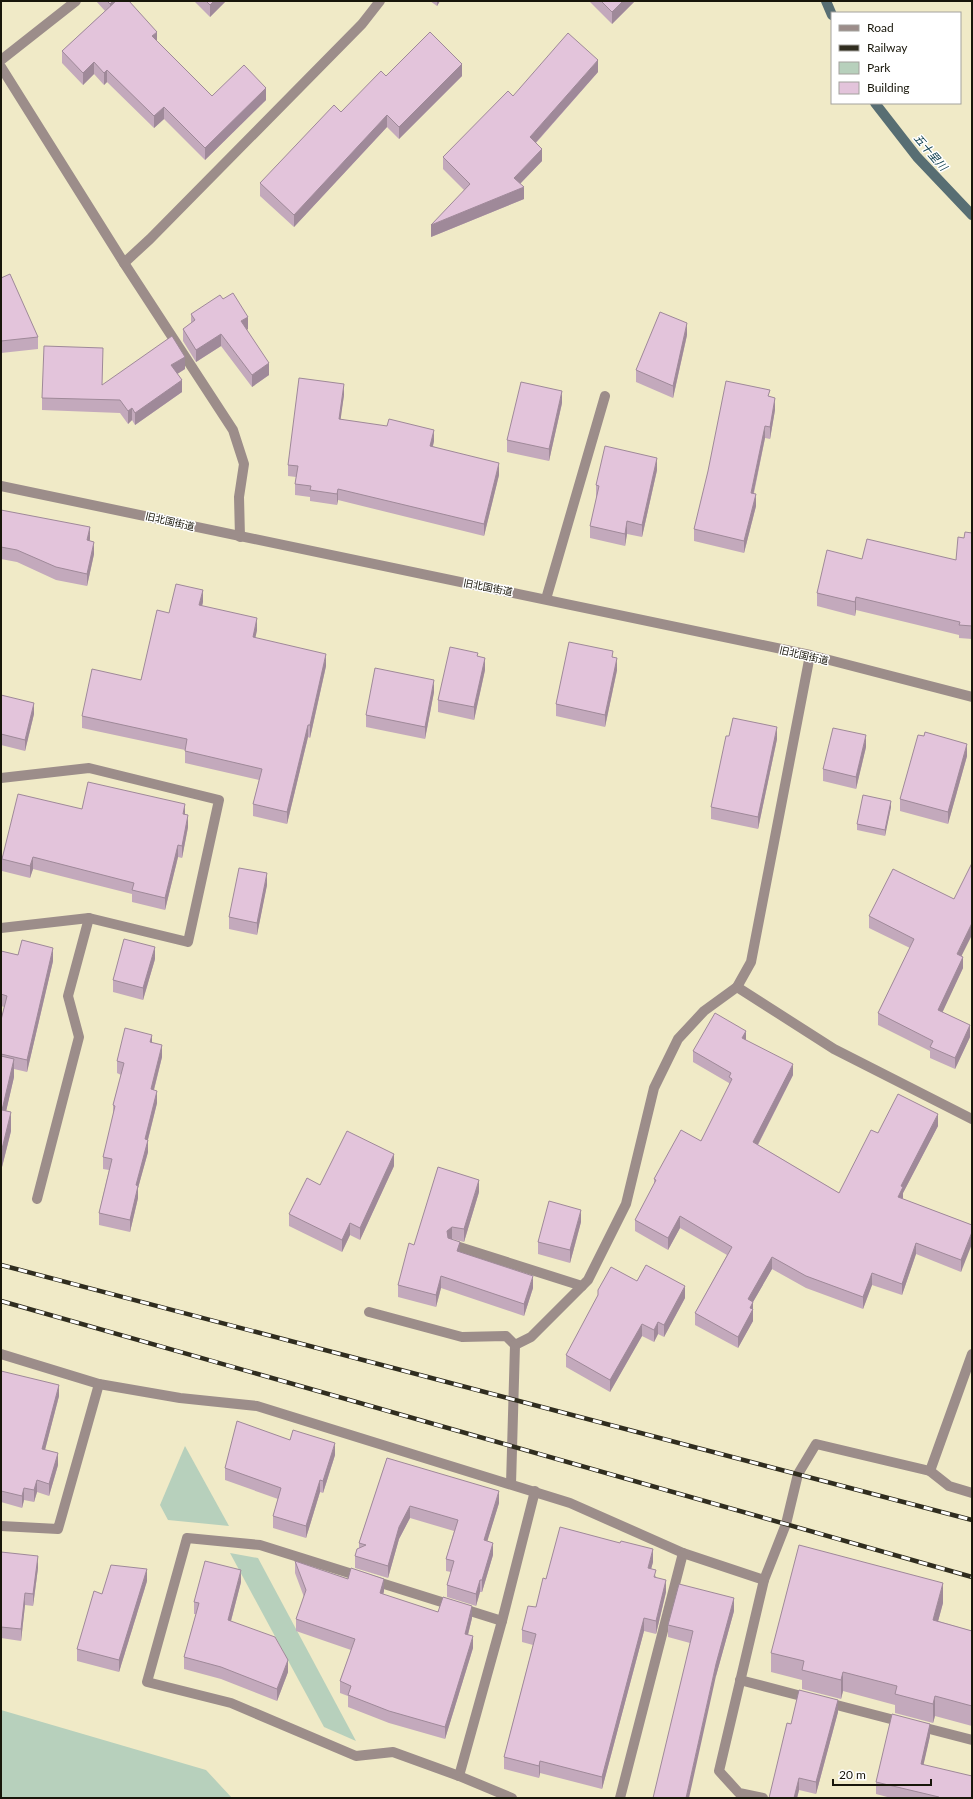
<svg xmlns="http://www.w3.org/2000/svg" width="973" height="1799" viewBox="0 0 973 1799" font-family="Lato,'Noto Sans JP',sans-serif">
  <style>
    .green { fill: #b7d0bc }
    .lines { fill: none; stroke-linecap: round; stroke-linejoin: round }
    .stream { stroke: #586e73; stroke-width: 10 }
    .minor { stroke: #9c8d8a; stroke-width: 10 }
    .rail-casing { stroke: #302d1f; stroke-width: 4.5 }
    .rail { stroke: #fff; stroke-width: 3; stroke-dasharray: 9; stroke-linecap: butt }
    .wall { fill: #c3a9bc }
    .shaded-wall { fill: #9f8999 }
    .building { fill: #e3c4db; stroke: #9f8999 }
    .labels { text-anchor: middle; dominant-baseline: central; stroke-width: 3; stroke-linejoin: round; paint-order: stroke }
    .street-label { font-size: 10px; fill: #18160a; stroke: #fff }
    .water-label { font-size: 11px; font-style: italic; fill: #053747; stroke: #fff }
  </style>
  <rect width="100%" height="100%" fill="#f0eac7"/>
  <g class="green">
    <path d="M185 1446 229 1526 168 1520 160 1505Z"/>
    <path d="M230 1553 258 1558 356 1741 324 1727Z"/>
    <path d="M1 1710 206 1770 232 1798H1Z"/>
  </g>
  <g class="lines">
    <g class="stream">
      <path d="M826 1 832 15"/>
      <path d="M875 103 917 157 972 215"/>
    </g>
    <g class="minor">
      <path d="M1 60 76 1"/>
      <path d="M1 67 124 263 233 430 244 464 239 497 240 537"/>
      <path d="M124 263 150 239 362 24 380 1"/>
      <path d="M1 486 810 655 972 697"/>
      <path d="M546 599 605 396"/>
      <path d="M1 778 89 768 219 800 188 942 89 918 1 928"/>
      <path d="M737 987 834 1049 972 1119"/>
      <path d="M37 1199 79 1037 68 996 89 918"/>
      <path d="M453 1245 582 1286"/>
      <path d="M369 1312 462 1337 506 1336 515 1345 511 1484"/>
      <path d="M515 1345 531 1337 588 1280 626 1204 654 1088 678 1039 704 1011 737 987 751 962 810 655"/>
      <path d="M1 1354 99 1384 180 1398 257 1406 570 1503 683 1553 764 1580"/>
      <path d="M930 1471 949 1486 972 1493"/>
      <path d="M1 1526 58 1529 99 1384"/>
      <path d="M740 1680 809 1698"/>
      <path d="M825 1702 902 1722"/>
      <path d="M918 1726 972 1740"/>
      <path d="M459 1776 502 1621"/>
      <path d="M512 1798 459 1776 393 1752 356 1756 231 1703 147 1682 187 1538 260 1545 502 1621 535 1491"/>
      <path d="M620 1798 683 1553"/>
      <path d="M763 1798 739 1793 719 1771 764 1580 786 1524 798 1474 816 1444 930 1471 972 1354"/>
    </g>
    <g class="rail-casing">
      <g id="rail">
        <path d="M1 1265 972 1520"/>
        <path d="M1 1301 972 1577"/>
      </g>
    </g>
    <use href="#rail" class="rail"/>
  </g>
  <g class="wall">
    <path d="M96 1H129L157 41 212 96 266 100 205 160 164 119 154 128 107 82 104 85 94 74 83 85 62 63V51L105 11Z"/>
    <path d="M194 1H226L210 17Z"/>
    <path d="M430 1H440L437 6Z"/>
    <path d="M589 1H635L612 24Z"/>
    <path d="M972 36V49H971V37Z"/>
    <path d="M598 72 536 143 542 161 520 184 524 199 431 237 464 190 443 169V157L513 96Z"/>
    <path d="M386 76H462L399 139 387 127 294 227 260 196V183L341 112Z"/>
    <path d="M1 278 38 337V349L1 353Z"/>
    <path d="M223 299 248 329 247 330 269 375 252 387 221 346 196 362 183 341V329L191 323V314Z"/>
    <path d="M687 335 673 398 636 382V370Z"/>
    <path d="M185 369 177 374 182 392 135 425 132 420 128 424 120 413 42 410V398Z"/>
    <path d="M344 395 340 419 434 441 433 446 499 475 484 536 338 500 337 505 310 501V497L295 495V484L296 477 288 476V465Z"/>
    <path d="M770 396 775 410 770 439 765 438 754 493 756 506 744 553 694 541V529Z"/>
    <path d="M562 403 549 461 507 452V440Z"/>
    <path d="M657 470 642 537 627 534 625 546 590 538V526L597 498 596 497V485Z"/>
    <path d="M1 510 90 539 89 541 94 554 87 586 56 580 17 562 1 559Z"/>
    <path d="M972 533V639L959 638V635L856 610 855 616 817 606V593L862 559 956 560 964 538Z"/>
    <path d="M203 602 202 606 257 630 255 638 326 666 310 738 308 737 287 824 253 816V804L259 780 185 763V750L82 728V716L141 680Z"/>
    <path d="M478 656 485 670 474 720 438 712V700Z"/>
    <path d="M613 657 617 670 605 727 556 716V704Z"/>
    <path d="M434 692 425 739 366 727V715Z"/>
    <path d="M1 695 34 714 25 751 1 745Z"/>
    <path d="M729 736 777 739 758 829 711 819V807Z"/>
    <path d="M924 736 967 756 948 824 900 811V799Z"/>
    <path d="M866 747 856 789 823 781V769Z"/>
    <path d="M891 807 885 836 857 830V824Z"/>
    <path d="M82 809 185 815 188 827 182 858 178 857 165 910 132 902V894L33 869 30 878 2 871V859Z"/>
    <path d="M267 885 257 935 229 929V917Z"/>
    <path d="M869 916 962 956 963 968 942 1012 970 1037 955 1069 930 1058V1051L878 1025V1013L910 948 869 928Z"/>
    <path d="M1 951 18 955 53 961 27 1072 14 1069V1077L6 1111 11 1131 1 1171V1020L4 1007 1 1006Z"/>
    <path d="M155 959 143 1000 113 992V980Z"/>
    <path d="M746 1040 793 1075 758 1145 839 1193 878 1133 938 1126 903 1193V1199L972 1225 961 1272 916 1254 902 1295 872 1285 863 1309 806 1288 772 1269 753 1302V1321L738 1348 695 1325V1313L727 1255 680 1228 668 1250 635 1231V1220L654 1185V1179L701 1141 729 1087V1083L693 1062V1051Z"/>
    <path d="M152 1043 162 1057 154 1090 157 1103 148 1140V1152L138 1188V1198L130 1232 99 1225V1213L109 1170 103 1169V1157L113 1117V1105L121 1075 117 1073V1061Z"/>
    <path d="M394 1166 360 1240 350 1235 342 1252 289 1226V1214L320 1185Z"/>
    <path d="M479 1192 464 1242 452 1239 460 1252 533 1288 524 1316 441 1288 436 1307 398 1297V1285L414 1245Z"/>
    <path d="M581 1222 570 1263 538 1254V1242Z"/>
    <path d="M637 1281 685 1298 664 1337 658 1334 654 1342 642 1336 610 1392 566 1367V1355Z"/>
    <path d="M1 1371 59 1396 45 1450 58 1465 49 1496 37 1492 34 1502 24 1500 22 1508 1 1502Z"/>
    <path d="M335 1455 323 1493 320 1492 306 1538 273 1528V1516L278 1499 225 1480V1468Z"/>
    <path d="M387 1458 499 1503 487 1541 493 1555 482 1592H480L476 1606 447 1597V1585L451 1572 446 1571V1559L454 1531 410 1518 399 1539 388 1578 355 1568V1556L359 1548V1543Z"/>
    <path d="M1 1552 38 1568 33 1606 25 1605 21 1641 1 1638Z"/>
    <path d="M295 1561 348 1579 384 1591 383 1595 438 1612 472 1618 468 1635 473 1648 445 1739 389 1723 348 1707V1696L340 1693V1681L351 1650 296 1631V1619L304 1597 295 1573Z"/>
    <path d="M653 1562 651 1569 666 1592 656 1634 644 1631 602 1789 540 1773 539 1778 504 1769V1757L533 1645 522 1642V1630L536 1607Z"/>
    <path d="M147 1581 119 1672 77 1661V1649Z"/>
    <path d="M241 1582 231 1621 288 1672 277 1701 221 1679 184 1669V1657L196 1614H194V1602Z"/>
    <path d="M943 1603 938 1621 972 1631V1726L935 1716 933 1723 895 1713V1705L843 1691 841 1699 802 1689V1680L771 1672V1653Z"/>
    <path d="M734 1611 716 1676 690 1643 668 1637V1625Z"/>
    <path d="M838 1712 816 1794 799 1790 797 1798H769L791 1724Z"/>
    <path d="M930 1736 923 1765 972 1798H891L876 1794V1782Z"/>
  </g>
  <g class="shaded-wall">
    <path d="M113 1H125L110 16V4Z"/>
    <path d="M214 1H226L210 17V5Z"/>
    <path d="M437 1H440L437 6Z"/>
    <path d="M623 1H635L612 24V12Z"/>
    <path d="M157 32V44L152 36Z"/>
    <path d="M598 60V72L530 149V137Z"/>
    <path d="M94 62V74L83 85V73Z"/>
    <path d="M462 64V76L399 139V127Z"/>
    <path d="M107 70V82L104 85V73Z"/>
    <path d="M266 88V100L205 160V148Z"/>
    <path d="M164 107V119L154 128V116Z"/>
    <path d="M387 115V127L294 227V215Z"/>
    <path d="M542 149V161L514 190V178Z"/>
    <path d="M524 187V199L431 237V225Z"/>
    <path d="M248 317V329L241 333V321Z"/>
    <path d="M687 323V335L673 398V386Z"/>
    <path d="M221 334V346L196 362V350Z"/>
    <path d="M185 357V369L171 378V365Z"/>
    <path d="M269 363V375L252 387V375Z"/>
    <path d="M182 380V392L135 425V413Z"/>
    <path d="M344 384V395L339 431V419Z"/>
    <path d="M562 391V403L549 461V449Z"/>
    <path d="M775 398V410L770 439V427Z"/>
    <path d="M132 408V420L128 424V411Z"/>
    <path d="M765 426V438L751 505V493Z"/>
    <path d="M434 430V441L430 457V446Z"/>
    <path d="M657 458V470L642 537V525Z"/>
    <path d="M499 463V475L484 536V524Z"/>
    <path d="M338 489V500L337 505V494Z"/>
    <path d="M756 494V506L744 553V541Z"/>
    <path d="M627 521V534L625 546V534Z"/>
    <path d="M90 527V539L87 552V540Z"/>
    <path d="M94 542V554L87 586V574Z"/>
    <path d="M203 590V602L199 617V605Z"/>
    <path d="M856 597V610L855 616V602Z"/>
    <path d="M257 618V630L253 649V637Z"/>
    <path d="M326 654V666L310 738V725Z"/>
    <path d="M485 658V670L474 720V707Z"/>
    <path d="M617 658V670L605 727V715Z"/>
    <path d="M434 680V692L425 739V727Z"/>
    <path d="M34 703V714L25 751V740Z"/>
    <path d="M308 725V737L287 824V812Z"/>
    <path d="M777 727V739L758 829V817Z"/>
    <path d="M866 735V747L856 789V777Z"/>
    <path d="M967 744V756L948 824V812Z"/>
    <path d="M891 801V807L885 836V830Z"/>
    <path d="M185 804V816L183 814Z"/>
    <path d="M188 815V827L182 858V846Z"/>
    <path d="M178 845V857L165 910V898Z"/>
    <path d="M33 857V869L30 878V866Z"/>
    <path d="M267 873V885L257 935V923Z"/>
    <path d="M972 923V935L957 965V954Z"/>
    <path d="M155 947V959L143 1000V988Z"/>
    <path d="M53 948V961L27 1072V1060Z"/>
    <path d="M963 957V968L938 1022V1010Z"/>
    <path d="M970 1025V1037L955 1069V1058Z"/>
    <path d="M746 1031V1043L742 1038Z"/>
    <path d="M152 1035V1047L150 1042Z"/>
    <path d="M162 1045V1057L151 1101V1089Z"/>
    <path d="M14 1059V1077L2 1129V1110Z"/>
    <path d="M793 1064V1075L753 1154V1142Z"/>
    <path d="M157 1091V1103L145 1151V1139Z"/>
    <path d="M11 1112V1131L1 1171V1153Z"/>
    <path d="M938 1114V1126L903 1193V1199L898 1197 901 1186Z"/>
    <path d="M148 1140V1152L138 1188V1198L130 1232V1220L136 1185Z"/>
    <path d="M394 1154V1166L360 1240V1228Z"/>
    <path d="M479 1180V1192L464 1242V1229Z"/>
    <path d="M581 1210V1222L570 1263V1250Z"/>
    <path d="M680 1216V1228L668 1250V1238Z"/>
    <path d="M350 1223V1235L342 1252V1240Z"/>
    <path d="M452 1227V1239L447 1243V1231Z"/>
    <path d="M972 1232V1244L961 1272V1260Z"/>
    <path d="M460 1242V1254L457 1251Z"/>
    <path d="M916 1243V1254L902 1295V1284Z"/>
    <path d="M772 1257V1269L753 1302V1321L738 1348V1337L748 1299Z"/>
    <path d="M872 1273V1285L863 1309V1297Z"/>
    <path d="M441 1276V1288L436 1307V1295Z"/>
    <path d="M533 1276V1288L524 1316V1304Z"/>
    <path d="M685 1286V1298L664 1337V1325Z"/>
    <path d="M658 1322V1334L654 1342V1330Z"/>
    <path d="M642 1324V1336L610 1392V1380Z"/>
    <path d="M59 1385V1396L42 1461V1449Z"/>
    <path d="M335 1443V1455L323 1493V1481Z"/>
    <path d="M58 1453V1465L49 1496V1484Z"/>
    <path d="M37 1480V1492L34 1502V1490Z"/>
    <path d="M320 1480V1492L306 1538V1526Z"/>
    <path d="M24 1488V1500L22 1508V1496Z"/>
    <path d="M499 1491V1503L484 1552V1540Z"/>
    <path d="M410 1506V1518L399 1539 388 1578V1566L399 1527Z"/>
    <path d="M493 1543V1555L482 1592V1580Z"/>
    <path d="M653 1549V1562L648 1580V1568Z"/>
    <path d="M38 1556V1568L33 1606V1594Z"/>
    <path d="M147 1569V1581L119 1672V1660Z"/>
    <path d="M241 1570V1582L228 1632V1620Z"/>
    <path d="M384 1579V1591L380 1606V1593Z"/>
    <path d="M480 1580V1592L476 1606V1594Z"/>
    <path d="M666 1580V1592L656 1634V1621Z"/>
    <path d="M943 1583V1603L933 1640V1620Z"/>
    <path d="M25 1593V1605L21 1641V1629Z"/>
    <path d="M734 1598V1611L716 1676 689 1798H686L716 1664Z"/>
    <path d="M472 1606V1618L465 1646V1634Z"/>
    <path d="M644 1618V1631L602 1789V1777Z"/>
    <path d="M473 1636V1648L445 1739V1727Z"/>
    <path d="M288 1660V1672L277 1701V1689Z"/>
    <path d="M843 1672V1691L841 1699V1680Z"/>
    <path d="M935 1696V1716L933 1723V1704Z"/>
    <path d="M838 1700V1712L816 1794V1782Z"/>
    <path d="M930 1724V1736L921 1776V1764Z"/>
    <path d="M540 1761V1773L539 1778V1766Z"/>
    <path d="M799 1778V1790L797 1798H794Z"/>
  </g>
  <g class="building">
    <path d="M107 1H113L110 4Z"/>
    <path d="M116 1H129L157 32 152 36 212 96 244 65 266 88 205 148 164 107 154 116 107 70 104 73 94 62 83 73 62 51Z"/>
    <path d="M206 1H214L210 5Z"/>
    <path d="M601 1H623L612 12Z"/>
    <path d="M430 32 462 64 399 127 387 115 294 215 260 183 334 105 341 112 381 71 386 76Z"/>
    <path d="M568 33 598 60 530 137 542 149 514 178 524 187 431 225 470 184 443 157 508 91 513 96Z"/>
    <path d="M10 274 38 337 1 341V278Z"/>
    <path d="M233 293 248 317 241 321 269 363 252 375 221 334 196 350 183 329 195 320 191 314 220 295 223 299Z"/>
    <path d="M660 312 687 323 673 386 636 370Z"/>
    <path d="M172 336 185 357 171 365 182 380 135 413 132 408 128 411 120 400 42 398 44 346 103 348 102 385Z"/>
    <path d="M299 378 344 384 339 419 387 426 389 419 434 430 430 446 499 463 484 524 338 489 337 494 310 490 311 486 295 484 298 466 288 465Z"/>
    <path d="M726 381 770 390 768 396 775 398 770 427 765 426 751 493 756 494 744 541 694 529 708 471Z"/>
    <path d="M521 382 562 391 549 449 507 440Z"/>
    <path d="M605 446 657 458 642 525 627 521 625 534 590 526 599 486 596 485Z"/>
    <path d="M1 510 90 527 87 540 94 542 87 574 56 567 17 550 1 547Z"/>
    <path d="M965 532 972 533V626L959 625 960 622 856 597 855 602 817 593 827 550 862 559 867 539 956 560 958 537 964 538Z"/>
    <path d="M176 584 203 590 199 605 257 618 253 637 326 654 310 725H308L287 812 253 804 262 769 185 751 187 739 82 716 92 669 141 680 157 610 169 613Z"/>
    <path d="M569 642 613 651 612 657 617 658 605 715 556 704Z"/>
    <path d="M450 647 478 653 477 656 485 658 474 707 438 700Z"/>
    <path d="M375 668 434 680 425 727 366 715Z"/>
    <path d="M1 695 34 703 25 740 1 734Z"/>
    <path d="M733 718 777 727 758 817 711 807 726 736H729Z"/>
    <path d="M833 728 866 735 856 777 823 769Z"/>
    <path d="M925 732 967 744 948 812 900 799 918 735 924 736Z"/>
    <path d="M88 782 185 804 183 814 188 815 182 846 178 845 165 898 132 890 134 883 33 857 30 866 2 859 18 794 82 809Z"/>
    <path d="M863 795 891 801 885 830 857 824Z"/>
    <path d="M972 863V923L957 954 963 957 938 1010 970 1025 955 1058 930 1047 933 1041 878 1013 914 939 869 916 893 869 954 899Z"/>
    <path d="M239 868 267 873 257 923 229 917Z"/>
    <path d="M124 939 155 947 143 988 113 980Z"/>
    <path d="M22 940 53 948 27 1060 1 1054V1020L7 996 1 994V951L18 955Z"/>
    <path d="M715 1013 746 1031 742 1038 793 1064 753 1142 839 1193 871 1130 878 1133 898 1094 938 1114 901 1186 903 1187 898 1197 972 1225V1232L961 1260 916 1243 902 1284 872 1273 863 1297 806 1276 772 1257 748 1299 753 1302 750 1308 753 1309 738 1337 695 1313 732 1247 680 1216 668 1238 635 1220 656 1180 654 1179 681 1130 701 1141 732 1079 729 1077 731 1073 693 1051Z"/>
    <path d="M125 1028 152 1035 150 1042 162 1045 151 1089 157 1091 145 1139 148 1140 136 1185 138 1186 130 1220 99 1213 112 1159 103 1157 115 1106 113 1105 124 1063 117 1061Z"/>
    <path d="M1 1056 14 1059 2 1110 11 1112 1 1153Z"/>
    <path d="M347 1131 394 1154 360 1228 350 1223 342 1240 289 1214 307 1178 320 1185Z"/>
    <path d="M438 1167 479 1180 464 1229 452 1227 447 1231 448 1238 460 1242 457 1251 533 1276 524 1304 441 1276 436 1295 398 1285 409 1243 414 1245Z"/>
    <path d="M549 1201 581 1210 570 1250 538 1242Z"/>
    <path d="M646 1265 685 1286 664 1325 658 1322 654 1330 642 1324 610 1380 566 1355 598 1295V1290L611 1267 637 1281Z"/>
    <path d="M1 1371 59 1385 42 1449 58 1453 49 1484 37 1480 34 1490 24 1488 22 1496 1 1491Z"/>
    <path d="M237 1421 290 1440 293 1430 335 1443 323 1481 320 1480 306 1526 273 1516 281 1488 225 1468Z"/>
    <path d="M387 1458 499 1491 484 1540 493 1543 482 1580H480L476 1594 447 1585 454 1561 446 1559 458 1520 410 1506 399 1527 388 1566 355 1556 357 1549 366 1545 359 1543Z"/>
    <path d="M560 1527 620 1543 621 1541 653 1549 648 1568 656 1570 654 1577 666 1580 656 1621 644 1618 602 1777 540 1761 539 1766 504 1757 536 1634 522 1630 528 1606 536 1607 543 1578 546 1579Z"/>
    <path d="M799 1545 943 1583 933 1620 972 1631V1706L935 1696 933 1704 895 1694 897 1686 843 1672 841 1680 802 1670 804 1661 771 1653Z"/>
    <path d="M1 1552 38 1556 33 1594 25 1593 21 1629 1 1627Z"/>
    <path d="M205 1561 241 1570 228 1620 275 1637 288 1660 277 1689 221 1667 184 1657 199 1603 194 1602Z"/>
    <path d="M295 1561 348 1579 351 1568 384 1579 380 1593 438 1612 443 1597 472 1606 465 1634 473 1636 445 1727 389 1711 348 1695 351 1686 340 1681 355 1639 296 1619 306 1590Z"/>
    <path d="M111 1565 147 1569 119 1660 77 1649 94 1591 102 1594Z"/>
    <path d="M679 1584 734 1598 716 1664 686 1798H653L693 1631 668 1625Z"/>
    <path d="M799 1690 838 1700 816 1782 799 1778 794 1798H769L787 1723 791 1724Z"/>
    <path d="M892 1714 930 1724 921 1764 972 1776V1798H939V1797L876 1782Z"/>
  </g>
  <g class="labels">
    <g class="street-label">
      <text transform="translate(170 521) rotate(13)">旧北国街道</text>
      <text transform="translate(488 587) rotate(11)">旧北国街道</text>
      <text transform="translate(804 655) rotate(13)">旧北国街道</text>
    </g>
    <g class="water-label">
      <text transform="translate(931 152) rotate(49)">五十里川</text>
    </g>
  </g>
  <rect width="973" height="1799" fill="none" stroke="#18160a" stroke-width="4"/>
  <rect x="831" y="12" width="130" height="92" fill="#ffffff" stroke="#a3a29d"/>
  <rect x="839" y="25" width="20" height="6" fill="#9c8d8a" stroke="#a3a29d"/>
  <text x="867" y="32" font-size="12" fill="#18160a">Road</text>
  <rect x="839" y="45" width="20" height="6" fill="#302d1f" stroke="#a3a29d"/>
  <text x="867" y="52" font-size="12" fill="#18160a">Railway</text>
  <rect x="839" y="62" width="20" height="12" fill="#b7d0bc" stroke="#a3a29d"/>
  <text x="867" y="72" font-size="12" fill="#18160a">Park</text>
  <rect x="839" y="82" width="20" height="12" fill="#e3c4db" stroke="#a3a29d"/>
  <text x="867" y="92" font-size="12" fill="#18160a">Building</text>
  <path d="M833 1779v6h98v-6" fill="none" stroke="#18160a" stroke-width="2"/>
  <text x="839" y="1779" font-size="12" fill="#18160a" stroke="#ffffff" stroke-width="3" paint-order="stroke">20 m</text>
</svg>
